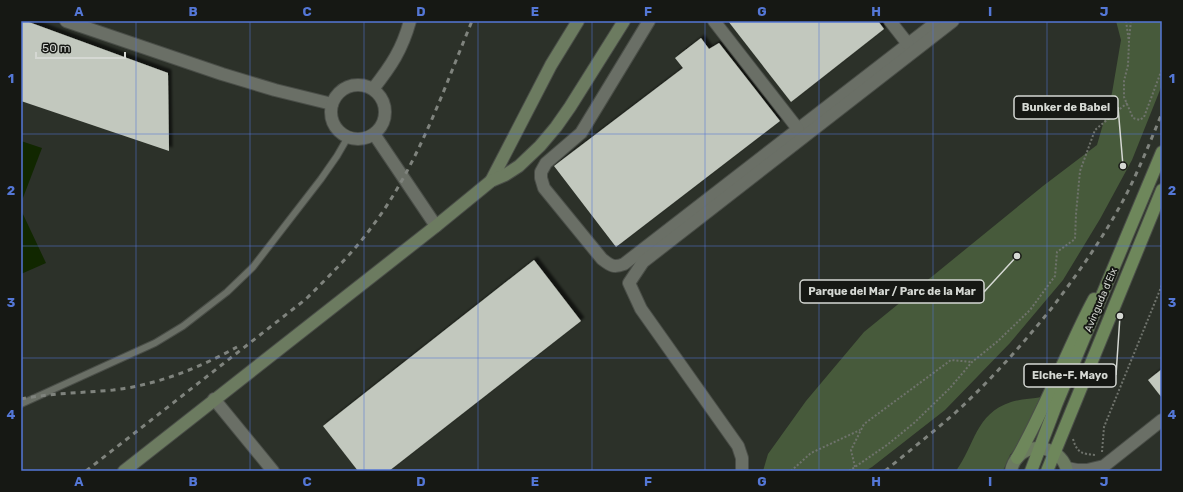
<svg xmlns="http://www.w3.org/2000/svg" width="1183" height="492" viewBox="0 0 1183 492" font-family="Rubik,sans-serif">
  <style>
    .green { fill: #475a3b }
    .water { fill: #112700 }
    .building { fill: #c2c8be; filter: url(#shadow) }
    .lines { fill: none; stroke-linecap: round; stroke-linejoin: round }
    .lane-casing { stroke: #4a4e48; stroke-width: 8 }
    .street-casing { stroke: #4a4e48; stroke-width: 14 }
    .secondary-casing { stroke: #4a4e48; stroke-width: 14 }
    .primary-casing { stroke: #4a4e48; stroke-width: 14 }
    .path { stroke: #6f736c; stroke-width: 2; stroke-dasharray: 2 2; stroke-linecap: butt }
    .lane { stroke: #6a6f66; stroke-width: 6 }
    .street { stroke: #6a6f66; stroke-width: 12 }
    .secondary { stroke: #6c7b60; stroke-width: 12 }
    .primary { stroke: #6e875b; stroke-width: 12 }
    .rail { stroke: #7f837d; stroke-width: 3; stroke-dasharray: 5 5; stroke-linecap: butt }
    .grid { fill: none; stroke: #5477d6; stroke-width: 1; stroke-opacity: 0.55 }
    .labels { text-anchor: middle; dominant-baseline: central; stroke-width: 4; stroke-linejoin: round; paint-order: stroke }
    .street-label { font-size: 10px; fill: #d5d8d3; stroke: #161814 }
    .leader { fill: none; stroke: #d5d8d3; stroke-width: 1.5 }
    .callout-dot { fill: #d5d8d3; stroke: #161814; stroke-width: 1.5 }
    .callout { fill: #161814; stroke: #d5d8d3; stroke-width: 1.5 }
    .callout-label { font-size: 11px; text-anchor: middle; font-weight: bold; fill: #d5d8d3 }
    .neatline { fill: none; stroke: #5477d6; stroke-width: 1.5 }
    .grid-label { font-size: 13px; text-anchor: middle; font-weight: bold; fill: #5477d6 }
  </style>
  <defs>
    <filter id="shadow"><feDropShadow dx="3.5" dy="-3.5" stdDeviation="1" flood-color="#0009"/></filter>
  </defs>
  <rect width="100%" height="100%" fill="#2c3129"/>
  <g class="green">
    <path d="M1116 21H1162V85L1132 160 1100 219 1063 280 1010 343 945 410 872 467 865 471H763L768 454 806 401 864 332 1043 186 1097 145 1112 93 1121 40Z"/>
    <path d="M1042 397 1021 442 1010 455 1003 471H956C975 445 975 414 1011 402 1020 399 1032 399 1042 397Z"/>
  </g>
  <g class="water">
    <path d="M21 141 42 148 21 203Z"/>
    <path d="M21 210 46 263 21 274Z"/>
  </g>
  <g class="building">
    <path d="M21 21H26L168 73 169 151 21 101Z"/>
    <path d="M728 21H878L884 29 791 102Z"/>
    <path d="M701 38 709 49 719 43 780 121 616 247 554 166 683 68 675 58Z"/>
    <path d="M534 260 581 321 389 471H358L323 426Z"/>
    <path d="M1162 369V398L1148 380Z"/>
  </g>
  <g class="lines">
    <g class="lane-casing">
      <path id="lane" d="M21 404 155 343 183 326 227 292 253 267 321 179 337 156 348 137"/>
    </g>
    <g class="street-casing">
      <g id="street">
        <path d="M66 21 222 74 275 90 332 104"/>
        <path d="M649 21 581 133 546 163 541 172V178L544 188 602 259C611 266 614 268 624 264L938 21"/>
        <path d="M714 21 798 129"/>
        <path d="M890 21 908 44"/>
        <circle cx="358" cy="112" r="27"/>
        <path d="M373 89C391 66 402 50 410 21"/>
        <path d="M374 134 436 226"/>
        <path d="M214 399 273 471"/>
        <path d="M1067 468 1077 470H1087L1104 466 1162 420"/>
        <path d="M742 471V458L738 446 641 309 629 283 643 262 953 21"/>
      </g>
    </g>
    <g class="secondary-casing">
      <g id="secondary">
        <path d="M491 181 551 65 578 21"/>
        <path d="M124 471 436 226 491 181 505 175 519 166 540 146 556 127 570 107 624 21"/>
        <path d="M1011 471C1012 466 1014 461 1018 457 1033 440 1063 449 1067 471"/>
      </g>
    </g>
    <g class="primary-casing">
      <g id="primary">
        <path d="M1017 458C1034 428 1048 397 1062 366 1072 344 1082 321 1094 299"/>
        <path d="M1031 471 1056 405 1162 152"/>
        <path d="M1047 471 1162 190"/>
      </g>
    </g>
    <g class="path">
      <path d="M1126 21 1129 42 1128 65 1124 81V97L1133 118 1140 120 1144 117 1162 69"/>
      <path d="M1129 39 1131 21"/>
      <path d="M1073 439C1077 453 1082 454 1096 455"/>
      <path d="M1102 452 1104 427 1162 285"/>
      <path d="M855 467 851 450 864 424 951 360 972 362"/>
      <path d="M791 471 811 453 860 430"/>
      <path d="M849 471 887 445 914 423 950 388 972 362 998 341 1030 310 1055 276 1057 252 1075 239 1076 214 1080 171 1095 130 1127 103"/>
    </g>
    <use href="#lane" class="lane"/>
    <use href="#street" class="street"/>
    <use href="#secondary" class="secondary"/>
    <use href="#primary" class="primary"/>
    <g class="rail">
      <path d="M21 399C52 393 82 393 113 390 157 385 199 368 237 347"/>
      <path d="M86 471 306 299C329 276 352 254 371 228 418 166 443 91 472 21"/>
      <path d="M885 471C908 452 932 433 955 413 990 381 1021 346 1051 309 1079 272 1106 234 1127 193 1140 167 1151 140 1162 113"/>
    </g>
  </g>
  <path class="grid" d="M136 21V471M250 21V471M364 21V471M478 21V471M592 21V471M705 21V471M819 21V471M933 21V471M1047 21V471M21 134H1162M21 246H1162M21 358H1162"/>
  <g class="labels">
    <g class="street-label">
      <text transform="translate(1101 300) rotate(-67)">Avinguda d'Elx</text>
    </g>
  </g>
  <path class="leader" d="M1123 166L1118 107M1017 256L984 292M1120 316L1116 375"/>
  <g class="callout-dot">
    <circle cx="1123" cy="166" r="4"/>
    <circle cx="1017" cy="256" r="4"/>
    <circle cx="1120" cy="316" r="4"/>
  </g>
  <g class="callout">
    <rect x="1014" y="96" width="104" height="23" rx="4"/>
    <rect x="800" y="280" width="184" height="23" rx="4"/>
    <rect x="1024" y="364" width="92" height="23" rx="4"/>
  </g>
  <g class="callout-label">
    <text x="1066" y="111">Bunker de Babel</text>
    <text x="892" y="295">Parque del Mar / Parc de la Mar</text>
    <text x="1070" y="379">Elche-F. Mayo</text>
  </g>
  <rect width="1183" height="492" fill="none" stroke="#161814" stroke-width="44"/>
  <path d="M36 52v6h89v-6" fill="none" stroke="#d5d8d3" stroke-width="2"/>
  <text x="42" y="52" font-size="12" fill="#d5d8d3" stroke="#161814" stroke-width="3" paint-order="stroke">50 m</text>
  <rect x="22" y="22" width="1139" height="448" class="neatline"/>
  <g class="grid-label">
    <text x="79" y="16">A</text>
    <text x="193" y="16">B</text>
    <text x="307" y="16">C</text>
    <text x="421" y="16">D</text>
    <text x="535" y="16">E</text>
    <text x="648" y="16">F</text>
    <text x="762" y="16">G</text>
    <text x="876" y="16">H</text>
    <text x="990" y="16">I</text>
    <text x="1104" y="16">J</text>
    <text x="11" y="83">1</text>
    <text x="1172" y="83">1</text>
    <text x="11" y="195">2</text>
    <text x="1172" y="195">2</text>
    <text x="11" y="307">3</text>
    <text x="1172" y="307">3</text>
    <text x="11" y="419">4</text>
    <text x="1172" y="419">4</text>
    <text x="79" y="486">A</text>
    <text x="193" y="486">B</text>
    <text x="307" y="486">C</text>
    <text x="421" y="486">D</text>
    <text x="535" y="486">E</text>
    <text x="648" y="486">F</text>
    <text x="762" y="486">G</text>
    <text x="876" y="486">H</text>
    <text x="990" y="486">I</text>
    <text x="1104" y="486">J</text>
  </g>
</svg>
